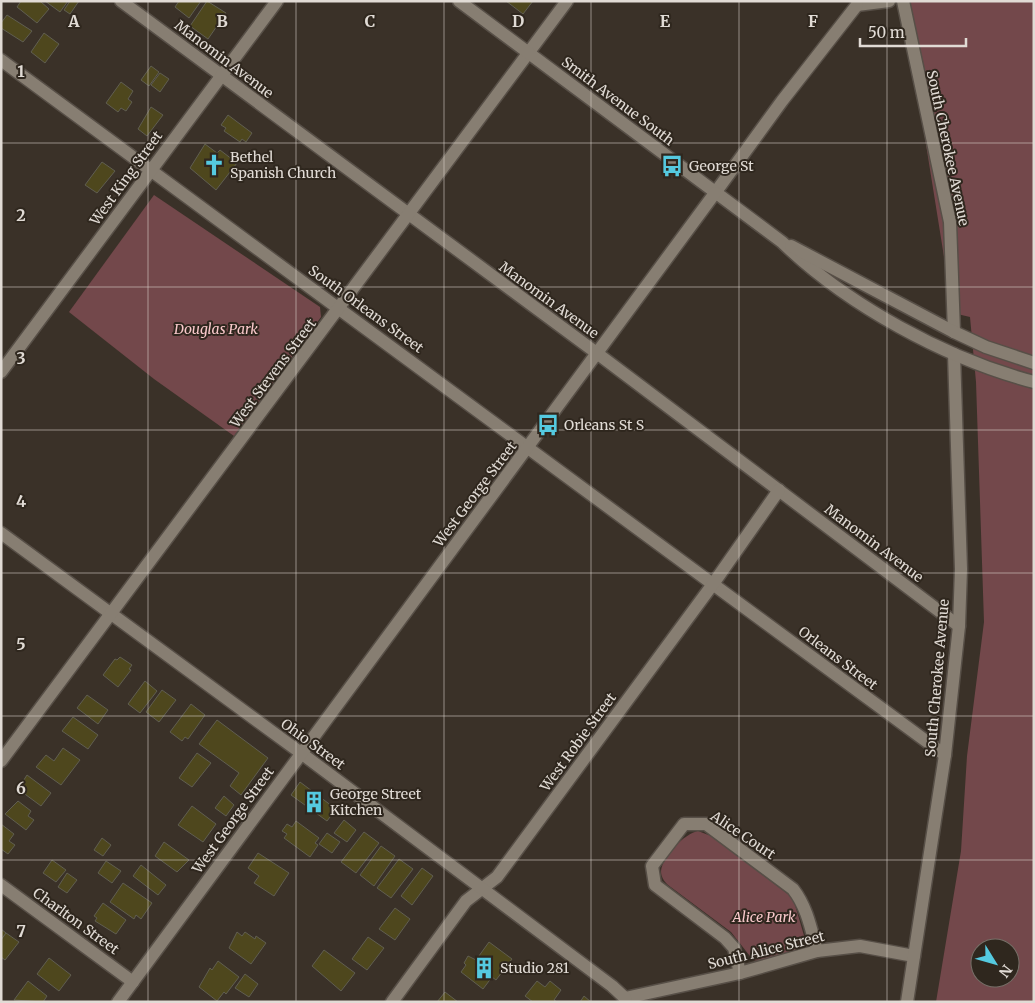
<svg xmlns="http://www.w3.org/2000/svg" width="1035" height="1003" viewBox="0 0 1035 1003" font-family="Merriweather,serif">
  <style>
    .green { fill: #73484b; fill-rule: evenodd }
    .building { fill: #4e471d; stroke: #605e51 }
    .lines { fill: none; stroke-linecap: round; stroke-linejoin: round }
    .street-casing { stroke: #574f47; stroke-width: 15 }
    .secondary-casing { stroke: #574f47; stroke-width: 15 }
    .street { stroke: #877e72; stroke-width: 12 }
    .secondary { stroke: #877e72; stroke-width: 12 }
    .grid { fill: none; stroke: #e1dbd5; stroke-width: 1; stroke-opacity: 0.55 }
    .labels { text-anchor: middle; dominant-baseline: central; stroke-width: 4; stroke-linejoin: round; paint-order: stroke }
    .street-label { font-size: 14px; fill: #e1dbd5; stroke: #2f271e }
    .poi-label { font-size: 14px; fill: #e1dbd5; stroke: #2f271e; text-anchor: start }
    .park-label { font-size: 14px; font-style: italic; fill: #f9c9cb; stroke: #2f271e }
    .grid-label { font-size: 16px; text-anchor: middle; font-weight: bold; fill: #e1dbd5; stroke: #2f271e; stroke-width: 4; stroke-linejoin: round; paint-order: stroke }
  </style>
  <rect width="100%" height="100%" fill="#3a3128"/>
  <g class="green">
    <path d="M903 1H1034V1002H936L961 851 967 756 984 622 976 382 970 317 953 313ZM980 948H1010V978H980Z"/>
    <path d="M154 195 320 307 321 317 234 436 154 379 69 312Z"/>
    <path d="M698 831 711 836 793 898 805 939 800 951 759 961 753 960 731 932 668 885C664 881 661 877 661 871 662 857 685 833 698 831Z"/>
  </g>
  <g class="building">
    <path d="M21 1H40L49 9 37 23 17 7Z"/>
    <path d="M45 1H68L60 12Z"/>
    <path d="M70 1H79L70 14 64 10Z"/>
    <path d="M179 1H201L189 18 175 7Z"/>
    <path d="M207 1 226 13 208 39 190 26Z"/>
    <path d="M506 1H533L523 14Z"/>
    <path d="M7 15 32 31 23 42 1 28V23Z"/>
    <path d="M44 33 59 44 45 63 31 52Z"/>
    <path d="M151 66 159 72 149 86 141 80Z"/>
    <path d="M160 73 169 79 160 92 151 85Z"/>
    <path d="M121 82 133 91 128 99 132 102 126 111 121 108 118 112 106 103Z"/>
    <path d="M151 107 163 115 147 136 138 129Z"/>
    <path d="M228 115 252 133 246 142 242 139 240 142 224 131 226 128 221 125Z"/>
    <path d="M205 144 217 153 220 150 237 163 216 190 190 168Z"/>
    <path d="M102 162 115 171 97 193 85 185Z"/>
    <path d="M120 657 132 665 129 669 131 670 118 687 103 675 115 659 117 660Z"/>
    <path d="M145 681 157 691 140 713 128 704Z"/>
    <path d="M162 690 176 700 159 722 146 712Z"/>
    <path d="M87 695 108 710 98 724 77 708Z"/>
    <path d="M191 704 205 715 188 739 185 737 182 741 170 732Z"/>
    <path d="M73 717 98 735 88 749 62 731Z"/>
    <path d="M217 720 268 758 241 795 230 786 239 773 199 744Z"/>
    <path d="M63 748 80 760 61 785 36 767 46 755 54 761Z"/>
    <path d="M197 753 211 763 192 787 179 778Z"/>
    <path d="M27 775 51 793 41 806 18 789Z"/>
    <path d="M300 782 336 809 327 821 291 795Z"/>
    <path d="M224 796 234 805 226 816 215 808Z"/>
    <path d="M18 801 31 811 28 816 34 820 26 830 5 814Z"/>
    <path d="M192 806 216 824 203 842 178 825Z"/>
    <path d="M344 820 356 830 347 842 334 833Z"/>
    <path d="M296 821 319 838 315 843 318 845 310 857 284 838 287 834 282 831 287 824 292 827Z"/>
    <path d="M1 824 14 834 9 841 15 845 8 854 1 849Z"/>
    <path d="M364 832 379 843 356 873 341 862Z"/>
    <path d="M327 833 340 842 332 853 319 844Z"/>
    <path d="M102 838 111 845 103 856 94 850Z"/>
    <path d="M164 842 189 860 177 872 155 856Z"/>
    <path d="M381 846 395 856 374 886 360 875Z"/>
    <path d="M258 853 289 873 274 896 254 883 259 876 248 868Z"/>
    <path d="M399 859 413 869 391 898 377 888Z"/>
    <path d="M52 860 66 870 56 882 43 873Z"/>
    <path d="M106 861 121 871 112 883 98 873Z"/>
    <path d="M141 865 166 885 158 895 133 876Z"/>
    <path d="M422 868 433 876 412 905 401 896Z"/>
    <path d="M67 873 77 880 67 893 58 887Z"/>
    <path d="M123 883 152 903 141 919 136 915 134 919 110 902Z"/>
    <path d="M103 903 126 920 116 934 95 921 97 918 94 916Z"/>
    <path d="M395 908 410 919 395 940 379 929Z"/>
    <path d="M1 929 6 933 1 940Z"/>
    <path d="M237 932 242 936 245 932 255 939 256 936 266 943 251 964 229 948Z"/>
    <path d="M6 933 19 942 5 960 1 957V940Z"/>
    <path d="M368 937 384 948 367 970 352 959Z"/>
    <path d="M489 942 512 959 496 980 492 977 483 989 461 972 466 965 464 963 468 956 476 960Z"/>
    <path d="M324 950 355 973 341 991 312 966Z"/>
    <path d="M49 958 71 975 59 991 37 974Z"/>
    <path d="M218 961 239 977 226 994 224 992 217 1001 199 987 210 968 212 970Z"/>
    <path d="M245 974 258 984 249 997 235 988Z"/>
    <path d="M28 981 47 996 43 1002 14 1000Z"/>
    <path d="M537 981 545 987 550 981 561 990 554 1000 557 1002H533L525 996Z"/>
    <path d="M445 992 458 1002H437Z"/>
    <path d="M584 996 591 1002H580Z"/>
  </g>
  <g class="lines">
    <g class="street-casing">
      <g id="street">
        <path d="M121 1 598 354 959 626"/>
        <path d="M903 1 950 222 954 332"/>
        <path d="M857 5 889 1"/>
        <path d="M1 60 945 755"/>
        <path d="M715 193 782 101 857 5"/>
        <path d="M1 372 277 1"/>
        <path d="M1 533 301 753"/>
        <path d="M1 761 567 1"/>
        <path d="M1 885 133 982"/>
        <path d="M740 973 734 948 725 938 655 885 652 866 684 824H706L793 889C807 907 811 929 817 951"/>
        <path d="M625 998 740 973 817 951 860 946 914 956"/>
        <path d="M392 1002 466 901 497 877 713 584 779 490"/>
        <path d="M907 1002 945 755 959 626 961 569 954 354"/>
      </g>
    </g>
    <g class="secondary-casing">
      <g id="secondary">
        <path d="M459 1 782 242C847 305 946 359 1034 382"/>
        <path d="M791 246 954 332 986 347 1034 363"/>
        <path d="M301 753 612 986 625 998 626 1002"/>
        <path d="M118 1002 715 193"/>
      </g>
    </g>
    <use href="#street" class="street"/>
    <use href="#secondary" class="secondary"/>
  </g>
  <path class="grid" d="M148 1V1002M296 1V1002M444 1V1002M591 1V1002M739 1V1002M887 1V1002M1 143H1034M1 287H1034M1 430H1034M1 573H1034M1 716H1034M1 860H1034"/>
  <defs>
    <g id="church-bare" transform="scale(1.725)"><path d="M-1.2-6h2.4v3.5h3.3v2.4h-3.3V6h-2.4V-.1h-3.3v-2.4h3.3Z" fill="#55cae0" stroke="#2f271e" stroke-width="2.5" paint-order="stroke"/></g>
    <g id="bus-bare" transform="scale(1.725)"><path d="M-5-6H5V4H4V6H2V4H-2V6H-4V4H-5ZM-3.5-4V0h7V-4ZM-3.5 1.2v1.5H-2V1.2ZM2 1.2v1.5H3.5V1.2Z" fill="#55cae0" stroke="#2f271e" stroke-width="2.5" paint-order="stroke"/></g>
    <g id="building-bare" transform="scale(1.725)"><path d="M-4-6H4V6H1V3H-1V6H-4ZM-2.5-4.3h1.7v1.8h-1.7ZM.8-4.3h1.7v1.8H.8ZM-2.5-1h1.7V.8h-1.7ZM.8-1h1.7V.8H.8Z" fill="#55cae0" stroke="#2f271e" stroke-width="2.5" paint-order="stroke"/></g>
  </defs>
  <g fill-rule="evenodd">
    <use href="#church-bare" x="214" y="165"/>
    <use href="#bus-bare" x="672" y="166"/>
    <use href="#bus-bare" x="548" y="425"/>
    <use href="#building-bare" x="314" y="802"/>
    <use href="#building-bare" x="484" y="968"/>
  </g>
  <g class="labels">
    <g class="street-label">
      <text transform="translate(224 59) rotate(37)">Manomin Avenue</text>
      <text transform="translate(618 101) rotate(37)">Smith Avenue South</text>
      <text transform="translate(948 148) rotate(78)">South Cherokee Avenue</text>
      <text transform="translate(126 178) rotate(-54)">West King Street</text>
      <text transform="translate(549 300) rotate(36)">Manomin Avenue</text>
      <text transform="translate(366 309) rotate(36)">South Orleans Street</text>
      <text transform="translate(273 373) rotate(-53)">West Stevens Street</text>
      <text transform="translate(475 494) rotate(-53)">West George Street</text>
      <text transform="translate(874 543) rotate(37)">Manomin Avenue</text>
      <text transform="translate(838 658) rotate(37)">Orleans Street</text>
      <text transform="translate(937 678) rotate(-85)">South Cherokee Avenue</text>
      <text transform="translate(578 742) rotate(-54)">West Robie Street</text>
      <text transform="translate(313 744) rotate(36)">Ohio Street</text>
      <text transform="translate(233 820) rotate(-54)">West George Street</text>
      <text transform="translate(743 835) rotate(34)">Alice Court</text>
      <text transform="translate(76 921) rotate(36)">Charlton Street</text>
      <text transform="translate(766 950) rotate(-14)">South Alice Street</text>
    </g>
    <g class="poi-label">
      <text x="230" y="157">Bethel<tspan x="230" dy="16">Spanish Church</tspan></text>
      <text x="689" y="166">George St</text>
      <text x="564" y="425">Orleans St S</text>
      <text x="330" y="794">George Street<tspan x="330" dy="16">Kitchen</tspan></text>
      <text x="500" y="968">Studio 281</text>
    </g>
    <g class="park-label">
      <text x="216" y="329">Douglas Park</text>
      <text x="764" y="917">Alice Park</text>
    </g>
  </g>
  <g class="grid-label">
    <text x="74" y="27">A</text>
    <text x="222" y="27">B</text>
    <text x="370" y="27">C</text>
    <text x="518" y="27">D</text>
    <text x="665" y="27">E</text>
    <text x="813" y="27">F</text>
    <text x="21" y="77">1</text>
    <text x="21" y="221">2</text>
    <text x="21" y="364">3</text>
    <text x="21" y="507">4</text>
    <text x="21" y="650">5</text>
    <text x="21" y="794">6</text>
    <text x="21" y="937">7</text>
  </g>
  <rect width="1035" height="1003" fill="none" stroke="#e1dbd5" stroke-width="5"/>
  <g transform="translate(995 963) rotate(127)"><circle r="24" fill="#2f271e" stroke="#766f67"/>
  <path d="M0-4L9 19L0 12L-9 19Z" fill="#55cae0"/>
  <text y="-8" font-size="14" font-weight="bold" text-anchor="middle" fill="#e1dbd5">N</text>
  </g>
  <path d="M860 38v8h106v-8" fill="none" stroke="#e1dbd5" stroke-width="2.5"/>
  <text x="868" y="38" font-size="15" fill="#e1dbd5" stroke="#2f271e" stroke-width="4" paint-order="stroke">50 m</text>
</svg>
